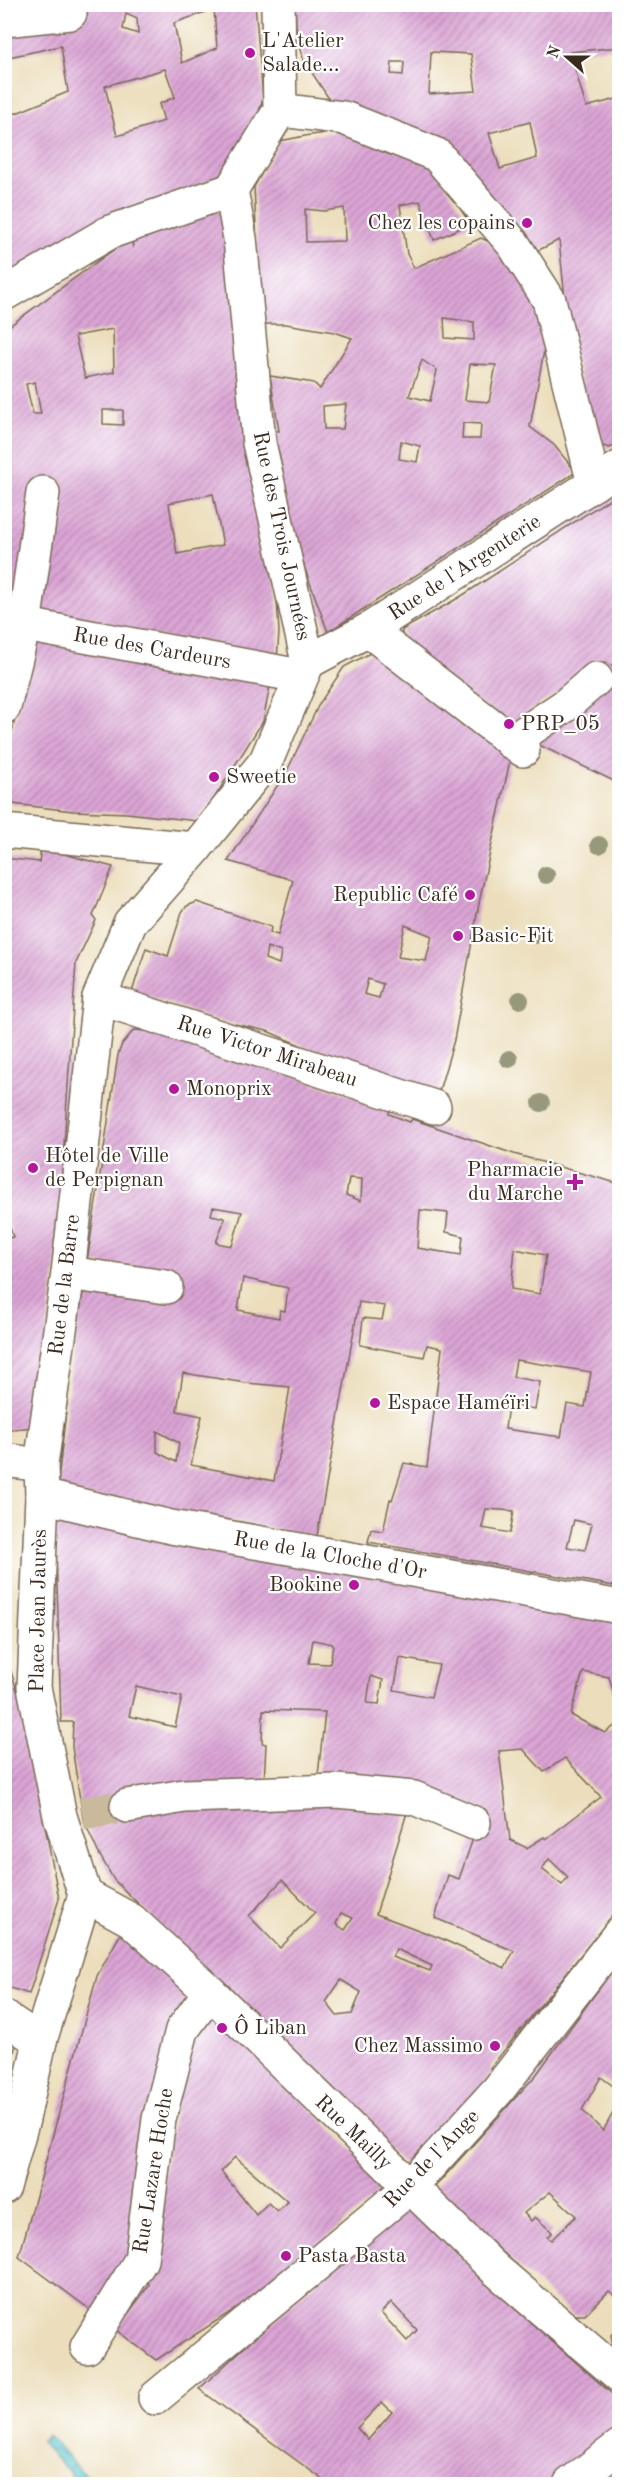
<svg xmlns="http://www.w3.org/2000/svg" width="624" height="2489" viewBox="0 0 624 2489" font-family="'Old Standard TT',serif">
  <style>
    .water { fill: url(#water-waves); stroke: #4a7877; stroke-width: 1.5 }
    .building { fill: url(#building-hatch); fill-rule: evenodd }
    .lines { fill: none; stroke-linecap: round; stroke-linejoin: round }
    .minor-tunnel { stroke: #c9ba9c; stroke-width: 33; stroke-dasharray: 33 16; stroke-linecap: butt }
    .minor-casing { stroke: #796955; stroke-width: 36 }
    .path { stroke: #796955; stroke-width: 4; stroke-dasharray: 1.5 4.5; stroke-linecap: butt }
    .minor { stroke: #fff; stroke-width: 33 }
    .tree { fill: #98997b }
    .poi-dot { fill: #b5179e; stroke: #fff; stroke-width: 2 }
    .labels { text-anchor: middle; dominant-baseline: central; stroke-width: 4.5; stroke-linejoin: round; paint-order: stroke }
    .poi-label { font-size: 21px; fill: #3b2a1e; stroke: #fff; text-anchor: start }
    .street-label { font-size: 21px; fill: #3b2a1e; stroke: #fff }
  </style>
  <defs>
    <pattern id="water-waves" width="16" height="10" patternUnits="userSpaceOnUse" patternTransform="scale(1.5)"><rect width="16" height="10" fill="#5ac7d0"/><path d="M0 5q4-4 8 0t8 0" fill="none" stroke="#4ca2a8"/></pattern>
    <pattern id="building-hatch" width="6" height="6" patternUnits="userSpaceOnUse" patternTransform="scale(1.5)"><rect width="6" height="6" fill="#dca5d6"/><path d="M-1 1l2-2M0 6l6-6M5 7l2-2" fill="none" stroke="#b487ad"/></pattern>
  </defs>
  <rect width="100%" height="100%" fill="#fff"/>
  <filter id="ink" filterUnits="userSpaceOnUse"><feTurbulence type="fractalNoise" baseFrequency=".0167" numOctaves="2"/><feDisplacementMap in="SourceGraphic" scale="12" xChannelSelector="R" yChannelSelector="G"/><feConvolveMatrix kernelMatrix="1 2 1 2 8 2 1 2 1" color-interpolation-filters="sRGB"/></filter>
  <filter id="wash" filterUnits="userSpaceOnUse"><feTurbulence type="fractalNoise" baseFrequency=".008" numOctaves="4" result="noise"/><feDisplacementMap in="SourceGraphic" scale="24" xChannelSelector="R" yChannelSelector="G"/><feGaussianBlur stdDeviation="1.35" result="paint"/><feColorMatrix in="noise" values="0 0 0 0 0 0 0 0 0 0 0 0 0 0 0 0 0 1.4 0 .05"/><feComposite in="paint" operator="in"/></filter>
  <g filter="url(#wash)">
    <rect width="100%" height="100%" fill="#ecdebc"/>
    <path class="water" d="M48 2435 93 2484H80L41 2442Z"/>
    <g id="blocks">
      <g class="building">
        <path d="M83 4H255L263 98 255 125 226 173 144 208 4 277V230L10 226 4 219V118L68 92 61 46 4 58V29ZM214 9 217 48 182 63 174 23ZM126 13 137 18 138 34 123 29ZM165 69 175 97 159 104 164 121 117 136 105 86Z"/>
        <path d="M295 4H418L478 10 529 4H620V47L570 52 586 107 620 98V442L610 448 593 443 567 319 559 240 529 255 466 180 333 105 303 59 296 26ZM431 52 471 54 476 91 429 94ZM392 62H404L403 75 391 74ZM530 122 537 158 500 169 489 133Z"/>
        <path d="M347 131 434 166 470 224 434 240 420 201 400 205 407 254 414 268 481 238 508 250 530 281 545 345 530 427 554 445 576 472 328 632 284 512 270 431H279L270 376 314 383 320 389 352 338 334 332 286 324H261L254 187 280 141 310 135ZM344 208 345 241 306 242 305 209 324 211ZM444 318 474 322V340L445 338ZM422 360 437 370 430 401 409 396ZM470 364 496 365 489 402 465 400ZM346 404 343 429H324L323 406ZM463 423 481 424 480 439H462ZM401 441 420 446 417 462 399 459Z"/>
        <path d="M221 209 274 553 279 632 277 660 4 605V330L128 239 131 238 133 248 132 237ZM113 329 114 372 85 378 75 336ZM35 382 41 414H33L26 384ZM103 410H123V425L103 424ZM213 494 223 545 177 554 169 503Z"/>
        <path d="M620 492V671L606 662 509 724 402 646V630L460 597Z"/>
        <path d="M29 634 271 681 263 721 211 803 197 821 127 813 73 811 12 804 4 793V763L20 700Z"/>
        <path d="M370 653 404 674 511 756 480 898 454 1040 439 1091 328 1057 267 1031 202 1017V1014L132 992 146 948 168 956 182 912 187 906 197 902 271 927 270 933 278 935 293 880 228 861 287 771 319 704 344 667ZM405 925 432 936 426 961 398 957ZM267 947 281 952 279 964 265 959ZM368 979 383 984 379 998 364 994Z"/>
        <path d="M620 673V784L535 743Z"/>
        <path d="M41 848 113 867 93 916 96 920 76 963 56 1265 34 1427 4 1430V1239L13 1237 4 1210V858L39 862Z"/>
        <path d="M134 1030 147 1031 219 1051 390 1108 389 1114 410 1122 412 1119 514 1154 620 1184V1587L368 1542 371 1529 383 1531 390 1499 392 1500 404 1463 427 1467 442 1348 427 1345 424 1357 360 1345 363 1318 382 1320 385 1306 359 1302 317 1536 57 1491 72 1357 84 1286 169 1299 174 1272 87 1262 118 1055 122 1044ZM349 1178 362 1179 361 1201 346 1195ZM213 1207 242 1212 232 1246 216 1243 225 1218 211 1215ZM420 1210 448 1213 446 1232 463 1236 461 1255 417 1248ZM515 1249 546 1255 540 1294 511 1289ZM243 1278 288 1288 285 1311 280 1310 279 1318 238 1310ZM516 1360 591 1372 585 1407 567 1404 561 1437 505 1429 508 1405 535 1409 540 1382 513 1377ZM183 1373 246 1383 290 1387 274 1481 191 1465 202 1416 177 1411ZM157 1431 179 1443 176 1462 157 1452ZM486 1509 514 1511 510 1533 482 1528ZM574 1520 592 1524 585 1550 567 1547Z"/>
        <path d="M55 1513 620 1619V1715L609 1677 583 1672 571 1715 605 1733 620 1722V1906L490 2068 494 2071 409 2169 114 1880 98 1852 83 1819 72 1747 73 1722H61ZM313 1640 333 1644 330 1664 309 1663ZM400 1658 439 1665 431 1697 394 1690ZM371 1676 383 1680 379 1704 367 1703ZM136 1686 182 1697 175 1727 129 1716ZM263 1710 325 1712 317 1784 428 1790 485 1809 488 1829 478 1824 459 1879 448 1875 435 1918 514 1951 505 1968 440 1938 376 1914 409 1806 264 1784 266 1744 262 1743ZM523 1749 544 1772 565 1758 601 1797 546 1839 544 1837 527 1848 510 1840 499 1751ZM549 1859 568 1877 562 1885 542 1869ZM282 1880 315 1913 280 1948 249 1916ZM341 1913 353 1918 345 1930 336 1924ZM396 1949 432 1966 430 1971 392 1957ZM341 1980 361 1992 352 2014 337 2016 326 2002Z"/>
        <path d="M4 1649 23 1710 59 1899 29 1994 4 1986Z"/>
        <path d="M121 1933 195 1996 127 2272 96 2314 19 2257 97 1976Z"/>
        <path d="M620 1960V2091L601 2077 582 2110 603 2131 620 2100V2300L609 2291 585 2315H572L433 2189 536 2075ZM550 2192 576 2216 551 2240 547 2237 552 2232 535 2217 531 2221 524 2213Z"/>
        <path d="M210 2008 388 2186 266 2289 156 2360 116 2330 149 2285 147 2272 185 2049ZM235 2157 288 2202 277 2211 268 2203 256 2215 221 2171Z"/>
        <path d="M4 2033 17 2041 5 2084H4Z"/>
        <path d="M407 2205 505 2300 620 2401V2441L557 2484H329L199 2389 346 2254ZM391 2302 417 2330 407 2341 381 2313ZM382 2402 392 2412 368 2440 357 2428Z"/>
        <path d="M620 2326V2354L613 2349 611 2335Z"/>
        <path d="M620 2458V2484H582Z"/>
      </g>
    </g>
  </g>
  <g filter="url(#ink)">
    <use href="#blocks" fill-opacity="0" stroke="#796955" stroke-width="1.5"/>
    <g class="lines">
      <path class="minor-tunnel" d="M82 1814 127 1806"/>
      <g class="minor-casing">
        <g id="minor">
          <path d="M4 20 70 13"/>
          <path d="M280 110 344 118 437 155 514 245 549 300 594 484"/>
          <path d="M231 190 280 110 278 4"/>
          <path d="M4 294 110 232 231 190"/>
          <path d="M4 621 300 676"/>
          <path d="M368 630 523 750"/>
          <path d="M308 662 368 630 620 467"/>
          <path d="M4 707 24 625 43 493"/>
          <path d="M511 742 566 705 596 679"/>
          <path d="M4 831 195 849"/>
          <path d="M99 998 434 1107"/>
          <path d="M68 1273 166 1287"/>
          <path d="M4 1460 41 1465"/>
          <path d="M42 1496 171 1527 620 1607"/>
          <path d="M127 1806 184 1796 336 1791 414 1798 474 1823"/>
          <path d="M85 1895 60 1816 34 1687 42 1496 41 1465 68 1273 99 998 130 923 195 849 266 761 308 662 259 443 240 238 231 190"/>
          <path d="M85 1895 131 1920 210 1992 495 2269 620 2376"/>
          <path d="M4 2017 40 2041"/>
          <path d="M4 2187 23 2119 40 2041 85 1895"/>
          <path d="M87 2347 141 2260 159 2119 182 2030 210 1992"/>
          <path d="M155 2398 409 2188 498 2090 620 1933"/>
          <path d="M570 2484 620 2446"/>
        </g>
      </g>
      <path class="path" d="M4 1221 8 1220"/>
      <use href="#minor" class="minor"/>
    </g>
    <g class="tree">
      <circle cx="599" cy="845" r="9"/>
      <circle cx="546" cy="875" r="9"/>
      <circle cx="536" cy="935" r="9"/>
      <circle cx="520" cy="1000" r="9"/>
      <circle cx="509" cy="1059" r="9"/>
      <circle cx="541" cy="1103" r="9"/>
    </g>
  </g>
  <g class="poi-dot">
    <circle cx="250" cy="53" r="6"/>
    <circle cx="527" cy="223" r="6"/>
    <circle cx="509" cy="724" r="6"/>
    <circle cx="214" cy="777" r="6"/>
    <circle cx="470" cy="895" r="6"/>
    <circle cx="458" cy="936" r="6"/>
    <circle cx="174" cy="1089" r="6"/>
    <circle cx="33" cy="1168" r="6"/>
    <path d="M572 1173h6v6h6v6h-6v6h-6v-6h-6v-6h6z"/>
    <circle cx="375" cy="1403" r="6"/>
    <circle cx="354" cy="1585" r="6"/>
    <circle cx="222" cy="2028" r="6"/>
    <circle cx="495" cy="2046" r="6"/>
    <circle cx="286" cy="2256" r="6"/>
  </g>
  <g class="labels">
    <g class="poi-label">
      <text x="262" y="41">L'Atelier<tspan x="262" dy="24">Salade...</tspan></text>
      <text x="515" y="223" text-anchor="end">Chez les copains</text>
      <text x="521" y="724">PRP_05</text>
      <text x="226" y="777">Sweetie</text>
      <text x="458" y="895" text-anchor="end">Republic Café</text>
      <text x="470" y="936">Basic-Fit</text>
      <text x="186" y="1089">Monoprix</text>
      <text x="45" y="1156">Hôtel de Ville<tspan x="45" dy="24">de Perpignan</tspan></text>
      <text x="563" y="1170" text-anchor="end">Pharmacie<tspan x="563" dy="24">du Marche</tspan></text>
      <text x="387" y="1403">Espace Haméïri</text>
      <text x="342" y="1585" text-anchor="end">Bookine</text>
      <text x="234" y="2028">Ô Liban</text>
      <text x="483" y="2046" text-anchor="end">Chez Massimo</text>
      <text x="298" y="2256">Pasta Basta</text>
    </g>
    <g class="street-label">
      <text transform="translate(281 536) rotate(78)">Rue des Trois Journées</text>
      <text transform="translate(465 568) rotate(-33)">Rue de l'Argenterie</text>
      <text transform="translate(152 649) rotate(10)">Rue des Cardeurs</text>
      <text transform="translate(267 1052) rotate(18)">Rue Victor Mirabeau</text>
      <text transform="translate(65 1285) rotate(-83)">Rue de la Barre</text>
      <text transform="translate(330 1556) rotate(10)">Rue de la Cloche d'Or</text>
      <text transform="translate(39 1611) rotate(-89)">Place Jean Jaurès</text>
      <text transform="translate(353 2133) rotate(44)">Rue Mailly</text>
      <text transform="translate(432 2159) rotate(-46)">Rue de l'Ange</text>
      <text transform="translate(154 2171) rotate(-81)">Rue Lazare Hoche</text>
    </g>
  </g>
  <rect width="624" height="2489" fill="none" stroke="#fff" stroke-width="24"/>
  <g transform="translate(567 57) rotate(291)" stroke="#ffffff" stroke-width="4.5" paint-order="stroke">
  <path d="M0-4.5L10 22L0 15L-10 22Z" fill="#3b2a1e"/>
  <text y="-9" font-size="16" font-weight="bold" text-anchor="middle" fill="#3b2a1e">N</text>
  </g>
</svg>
